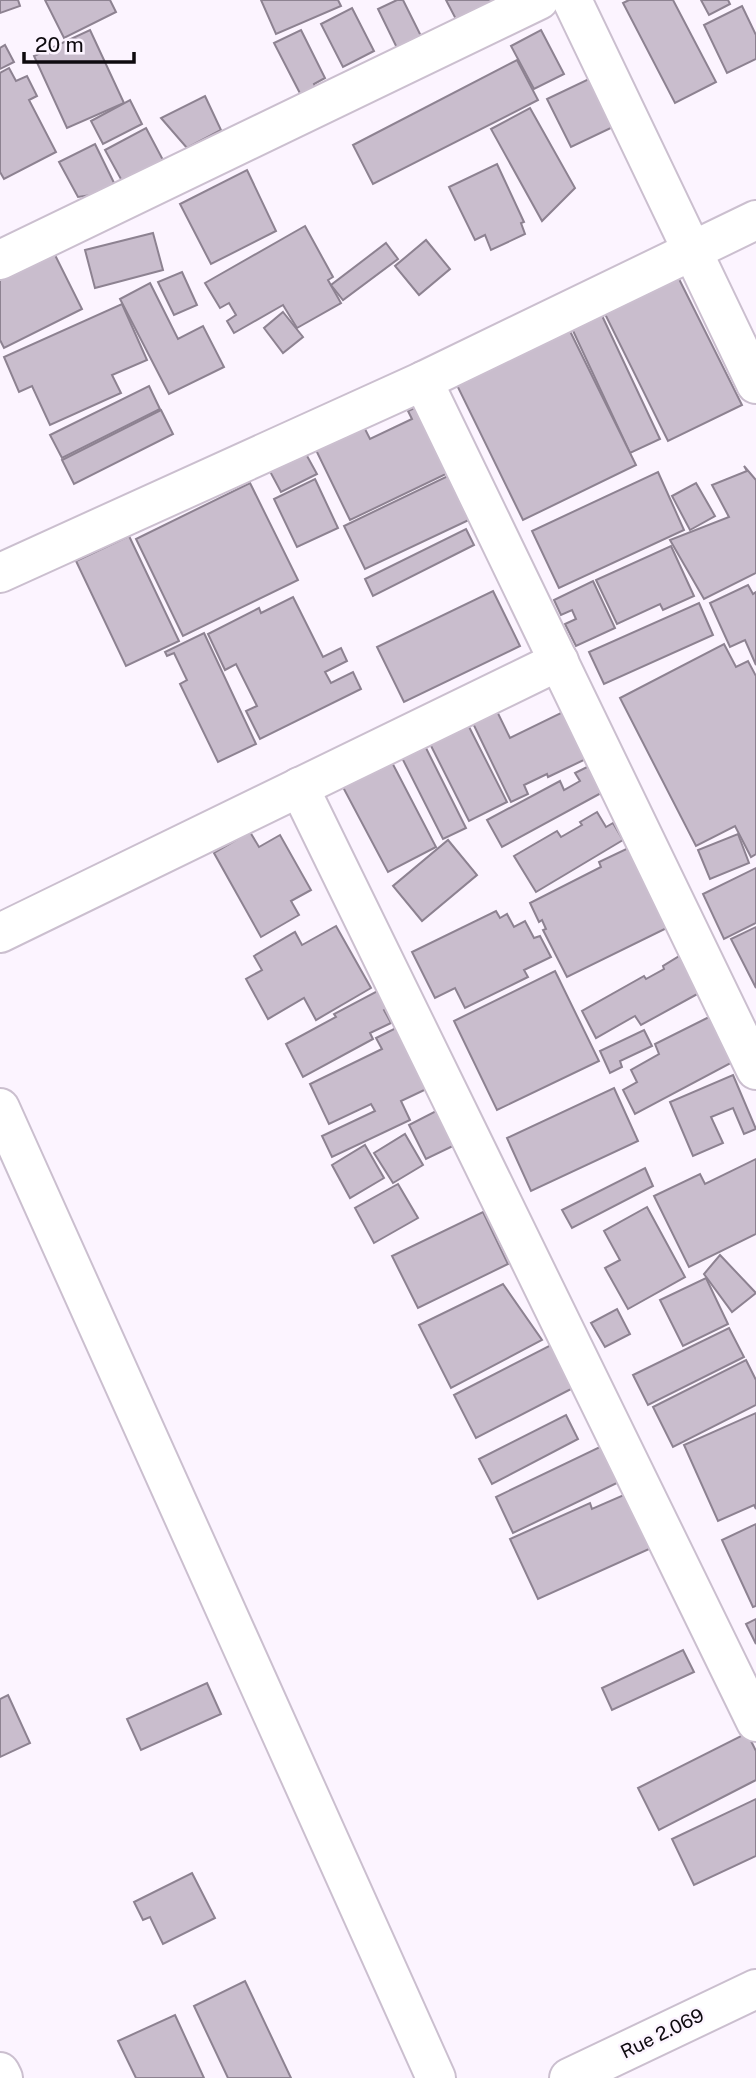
<svg xmlns="http://www.w3.org/2000/svg" width="756" height="2078" viewBox="0 0 756 2078" font-family="'Public Sans',sans-serif">
  <style>
    .building { fill: #c9bdcd; stroke: #8d8291; stroke-width: 2 }
    .lines { fill: none; stroke-linecap: round; stroke-linejoin: round }
    .street-casing { stroke: #cbbfcf; stroke-width: 42 }
    .secondary-casing { stroke: #cbbfcf; stroke-width: 42 }
    .street { stroke: #fff; stroke-width: 38 }
    .secondary { stroke: #fff; stroke-width: 38 }
    .labels { text-anchor: middle; dominant-baseline: central; stroke-width: 5; stroke-linejoin: round; paint-order: stroke }
    .street-label { font-size: 19px; fill: #0e0a0f; stroke: #fcf4ff }
  </style>
  <rect width="100%" height="100%" fill="#fcf4ff"/>
  <g class="building">
    <path d="M0 0H18L20 6 0 13Z"/>
    <path d="M45 0H110L116 12 64 38Z"/>
    <path d="M261 0H338L341 6 276 34Z"/>
    <path d="M397 0H403L422 38 398 50 378 9Z"/>
    <path d="M446 0H508L459 25Z"/>
    <path d="M629 0H673L716 82 675 103 623 3Z"/>
    <path d="M701 0H728L730 4 709 15Z"/>
    <path d="M742 6 756 35V59L727 73 704 25Z"/>
    <path d="M352 8 374 51 343 67 321 24Z"/>
    <path d="M90 30 124 103 67 128 34 56Z"/>
    <path d="M301 30 325 78 314 84 318 93 304 101 274 43Z"/>
    <path d="M541 30 564 74 534 89 511 46Z"/>
    <path d="M5 45 14 62 0 69V48Z"/>
    <path d="M517 60 538 100 373 184 353 145Z"/>
    <path d="M9 68 16 81 27 76 37 96 29 100 56 152 4 179 0 172V73Z"/>
    <path d="M591 78 615 126 571 147 547 99Z"/>
    <path d="M205 96 221 130 187 148 161 118Z"/>
    <path d="M130 100 142 124 103 144 91 121Z"/>
    <path d="M530 108 575 188 542 221 491 129Z"/>
    <path d="M146 128 163 160 122 181 105 150Z"/>
    <path d="M95 144 118 191 78 197 59 162Z"/>
    <path d="M497 164 524 222 521 223 525 234 491 250 485 235 475 240 449 187Z"/>
    <path d="M247 170 276 231 211 264 180 204Z"/>
    <path d="M305 226 333 277 328 280 341 303 297 328 283 305 234 333 227 321 236 315 229 303 220 308 205 283Z"/>
    <path d="M153 233 163 270 95 288 85 250Z"/>
    <path d="M426 240 450 269 419 295 395 266Z"/>
    <path d="M386 243 398 259 343 300 331 285Z"/>
    <path d="M54 253 82 309 4 348 0 340V280Z"/>
    <path d="M182 272 197 305 174 315 158 282Z"/>
    <path d="M677 275 742 405 668 441 604 312Z"/>
    <path d="M150 283 178 339 203 326 224 367 169 394 120 299Z"/>
    <path d="M122 304 147 360 112 375 121 393 50 425 32 386 19 392 4 357Z"/>
    <path d="M597 305 660 439 630 453 568 320Z"/>
    <path d="M283 312 303 337 283 353 264 328Z"/>
    <path d="M564 319 636 465 523 520 452 375Z"/>
    <path d="M149 386 160 409 62 458 50 435Z"/>
    <path d="M430 401 448 473 350 520 315 448 363 425 370 439 412 419 408 411Z"/>
    <path d="M161 410 173 434 74 484 62 460Z"/>
    <path d="M301 445 317 474 281 492 266 464Z"/>
    <path d="M744 466 756 480V573L704 599 670 540 729 517 712 485 747 471Z"/>
    <path d="M658 472 684 530 559 588 532 531Z"/>
    <path d="M452 474 473 518 365 569 344 526Z"/>
    <path d="M315 479 338 528 297 547 274 499Z"/>
    <path d="M250 483 298 580 183 636 136 539Z"/>
    <path d="M696 483 715 516 690 530 672 496Z"/>
    <path d="M466 529 474 545 373 596 365 579Z"/>
    <path d="M129 536 179 641 126 666 76 561Z"/>
    <path d="M671 546 694 596 663 610 660 604 617 624 596 580Z"/>
    <path d="M593 581 615 628 576 646 565 624 576 619 572 610 561 615 554 600Z"/>
    <path d="M748 585 753 594 756 592V665L745 640 730 647 710 603Z"/>
    <path d="M493 591 520 646 404 702 377 647Z"/>
    <path d="M293 597 323 657 341 648 347 661 325 672 331 683 353 672 361 689 260 739 246 711 257 706 236 664 225 670 208 634 259 608 261 613Z"/>
    <path d="M699 603 713 635 604 684 589 652Z"/>
    <path d="M204 633 256 744 218 762 180 684 187 680 174 653 167 656 165 652Z"/>
    <path d="M724 644 736 667 748 661 756 676V854L751 857 735 826 696 846 620 698Z"/>
    <path d="M491 699 510 738 565 711 588 758 548 777 547 774 524 785 528 794 511 802 467 711Z"/>
    <path d="M461 711 507 802 469 821 423 730Z"/>
    <path d="M419 734 466 828 443 839 396 746Z"/>
    <path d="M385 749 436 847 388 872 336 774Z"/>
    <path d="M589 766 603 792 502 847 487 820 560 781 564 790 580 781 575 773Z"/>
    <path d="M597 812 606 827 613 823 623 840 536 892 514 856 557 831 561 837 582 825 580 822Z"/>
    <path d="M250 832 259 847 280 835 311 890 291 901 299 915 261 937 214 853Z"/>
    <path d="M738 834 749 863 710 879 698 850Z"/>
    <path d="M448 840 477 875 422 921 393 886Z"/>
    <path d="M641 842 681 921 567 977 543 930 546 929 542 920 539 922 530 903 601 867 599 862Z"/>
    <path d="M756 868V923L724 939 703 894Z"/>
    <path d="M496 911 500 918 507 914 514 927 525 921 534 938 540 936 551 957 524 970 528 977 465 1008 455 988 435 998 412 952Z"/>
    <path d="M336 926 371 988 316 1020 304 998 268 1019 246 979 262 970 254 956 295 932 302 945Z"/>
    <path d="M756 927V988L731 939Z"/>
    <path d="M681 955 701 992 641 1025 635 1016 596 1038 582 1011 644 976 646 979 664 969 663 966Z"/>
    <path d="M555 971 599 1061 497 1110 454 1021Z"/>
    <path d="M385 987 394 1004 384 1010 391 1023 370 1033 373 1039 303 1077 286 1044 336 1017 334 1014Z"/>
    <path d="M709 1017 744 1056 635 1114 623 1090 637 1082 631 1070 659 1054 655 1044Z"/>
    <path d="M408 1022 437 1084 401 1101 410 1120 332 1157 322 1136 375 1111 371 1104 329 1124 310 1084 382 1049 376 1038Z"/>
    <path d="M644 1030 652 1046 620 1061 622 1067 610 1073 600 1051Z"/>
    <path d="M733 1075 756 1129 744 1134 733 1108 711 1117 723 1143 693 1156 670 1102Z"/>
    <path d="M614 1088 638 1141 531 1191 507 1138Z"/>
    <path d="M438 1110 455 1145 426 1159 409 1125Z"/>
    <path d="M405 1134 423 1165 393 1183 374 1153Z"/>
    <path d="M365 1145 384 1178 350 1198 332 1165Z"/>
    <path d="M756 1159V1234L689 1267 654 1196 700 1174 705 1184Z"/>
    <path d="M645 1168 653 1186 572 1228 562 1210Z"/>
    <path d="M398 1184 418 1218 374 1243 355 1208Z"/>
    <path d="M647 1207 685 1277 628 1309 605 1268 620 1260 604 1231Z"/>
    <path d="M483 1212 508 1264 418 1308 392 1256Z"/>
    <path d="M720 1255 756 1293 732 1312 704 1274Z"/>
    <path d="M706 1278 728 1324 683 1346 660 1300Z"/>
    <path d="M503 1284 542 1340 451 1388 419 1325Z"/>
    <path d="M617 1309 630 1334 605 1347 591 1323Z"/>
    <path d="M729 1328 744 1357 648 1405 633 1375Z"/>
    <path d="M551 1345 573 1388 476 1438 454 1395Z"/>
    <path d="M746 1360 756 1380V1405L673 1447 653 1407Z"/>
    <path d="M756 1413V1509L754 1505 718 1521 684 1445Z"/>
    <path d="M566 1415 578 1439 492 1484 479 1459Z"/>
    <path d="M604 1445 621 1481 513 1533 496 1497Z"/>
    <path d="M633 1491 658 1545 538 1599 510 1539 590 1503 592 1509Z"/>
    <path d="M756 1524V1606L753 1607 722 1540Z"/>
    <path d="M756 1619V1644L746 1624Z"/>
    <path d="M683 1650 694 1672 612 1710 602 1688Z"/>
    <path d="M207 1683 221 1714 141 1750 127 1719Z"/>
    <path d="M8 1695 30 1743 0 1757V1699Z"/>
    <path d="M747 1733 756 1751V1780L659 1830 638 1788Z"/>
    <path d="M756 1799V1856L694 1885 672 1839Z"/>
    <path d="M192 1873 215 1918 163 1944 150 1917 143 1920 134 1902Z"/>
    <path d="M245 1981 291 2078H228L194 2006Z"/>
    <path d="M175 2015 204 2078H136L118 2041Z"/>
  </g>
  <g class="lines">
    <g class="street-casing">
      <g id="street">
        <path d="M572 0 756 384"/>
        <path d="M0 260 539 0"/>
        <path d="M423 381 756 1070"/>
        <path d="M0 573 423 381 756 220"/>
        <path d="M299 787 756 1722"/>
        <path d="M0 933 559 661"/>
        <path d="M0 2072 3 2078"/>
      </g>
    </g>
    <g class="secondary-casing">
      <g id="secondary">
        <path d="M0 1108 436 2078"/>
        <path d="M569 2078 756 1989"/>
      </g>
    </g>
    <use href="#street" class="street"/>
    <use href="#secondary" class="secondary"/>
  </g>
  <g class="labels">
    <g class="street-label">
      <text transform="translate(662 2033) rotate(-26)">Rue 2.069</text>
    </g>
  </g>
  <path d="M24 52v10h110v-10" fill="none" stroke="#0e0a0f" stroke-width="3.5"/>
  <text x="35" y="52" font-size="21" fill="#0e0a0f" stroke="#fcf4ff" stroke-width="5" paint-order="stroke">20 m</text>
</svg>
